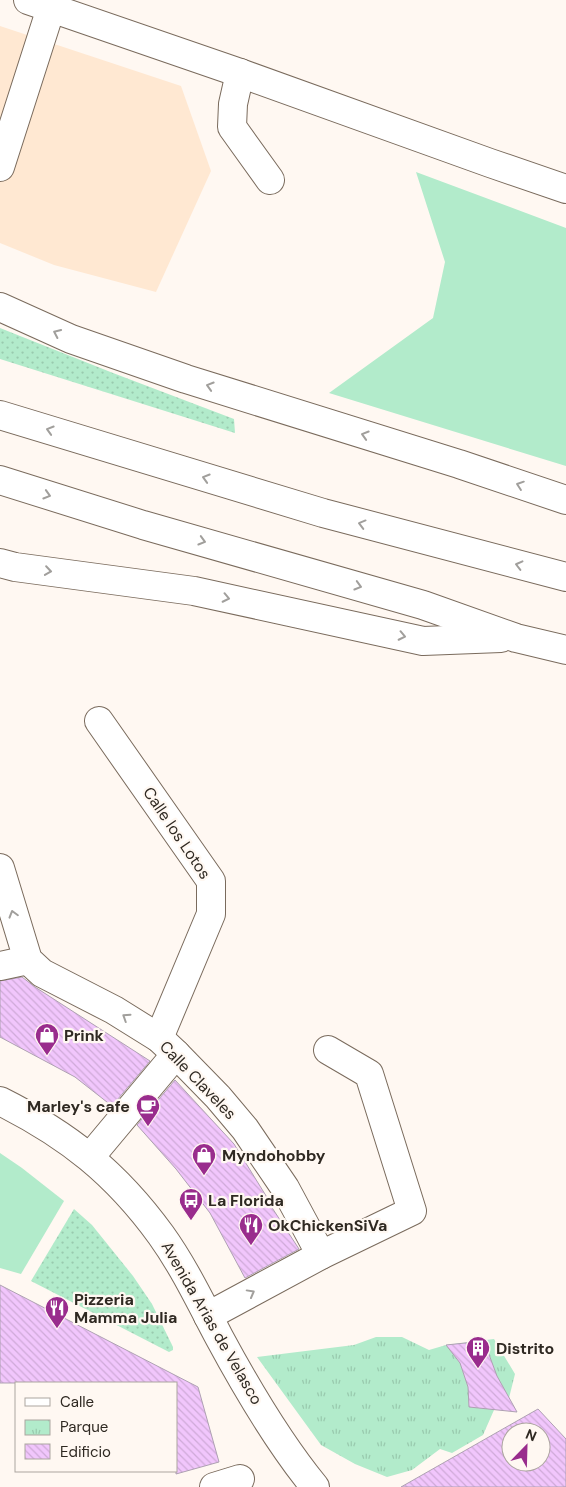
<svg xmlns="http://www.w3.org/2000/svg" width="566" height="1487" viewBox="0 0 566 1487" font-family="'DM Sans',sans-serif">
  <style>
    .built { fill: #ffe8d2 }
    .grass { fill: #b2ebcb }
    .park { fill: url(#park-tufts) }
    .garden { fill: url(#garden-dots) }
    .building { fill: url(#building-back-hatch); stroke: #aea1b2; fill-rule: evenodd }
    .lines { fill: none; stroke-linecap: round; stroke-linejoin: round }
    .minor-casing { stroke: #7a6b5d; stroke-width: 30 }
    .major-casing { stroke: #7a6b5d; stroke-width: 30 }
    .highway-casing { stroke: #7a6b5d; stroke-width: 30 }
    .minor { stroke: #fff; stroke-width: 28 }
    .major { stroke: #fff; stroke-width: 28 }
    .highway { stroke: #fff; stroke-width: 28 }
    .oneway { stroke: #a19f9c }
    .labels { text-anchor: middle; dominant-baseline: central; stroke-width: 4.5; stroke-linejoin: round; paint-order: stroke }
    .street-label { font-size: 16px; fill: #2f2922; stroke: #fff8f2 }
    .poi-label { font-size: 16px; font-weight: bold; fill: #2f2922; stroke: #fff8f2; text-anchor: start }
  </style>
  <defs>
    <pattern id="park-tufts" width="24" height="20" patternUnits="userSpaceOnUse" patternTransform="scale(1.25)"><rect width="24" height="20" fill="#b2ebcb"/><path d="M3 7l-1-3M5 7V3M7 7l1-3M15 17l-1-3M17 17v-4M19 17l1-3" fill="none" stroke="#99caae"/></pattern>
    <pattern id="garden-dots" width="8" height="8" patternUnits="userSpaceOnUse" patternTransform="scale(1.25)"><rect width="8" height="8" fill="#b2ebcb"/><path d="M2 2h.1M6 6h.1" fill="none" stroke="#99caae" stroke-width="1.8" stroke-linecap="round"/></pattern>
    <pattern id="building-back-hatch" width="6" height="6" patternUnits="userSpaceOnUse" patternTransform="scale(1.25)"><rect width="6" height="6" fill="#f1c6fc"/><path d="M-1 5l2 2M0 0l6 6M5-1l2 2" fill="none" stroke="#cfaad8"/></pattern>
  </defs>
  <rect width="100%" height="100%" fill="#fff8f2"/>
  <path class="built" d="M0 26 181 86 211 171 156 292 54 265 0 243Z"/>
  <g class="grass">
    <path d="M416 172 566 228V466L329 393 433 318 445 262Z"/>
    <path d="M0 1153 22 1168 64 1201 21 1274 0 1268Z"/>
  </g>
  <path class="park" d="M376 1337H402L429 1350 446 1345 494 1339 515 1374 509 1398 494 1410 483 1435 452 1453 440 1449 412 1470 387 1477 355 1464 321 1445 257 1357 354 1345Z"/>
  <g class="garden">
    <path d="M0 328 113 373 234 419 235 433 0 359Z"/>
    <path d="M74 1209 92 1225 133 1276 152 1304 173 1347V1350L169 1352 31 1281Z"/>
  </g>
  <g class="building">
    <path d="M22 977 35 987 150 1061 112 1106 75 1077 0 1037V981Z"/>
    <path d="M175 1080 234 1144 268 1199 267 1200 299 1249 245 1278 210 1213 176 1169 137 1125Z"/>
    <path d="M0 1285 198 1387 219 1462 176 1474V1383H0Z"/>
    <path d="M484 1341 497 1376 517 1412 469 1407 468 1387 460 1363 446 1345Z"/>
    <path d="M538 1409 566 1439V1487H401ZM511 1432H541V1462H511Z"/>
  </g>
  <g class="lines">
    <g class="minor-casing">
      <g id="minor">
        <path d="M28 0 240 73 490 163 566 189"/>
        <path d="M240 73 233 104 232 127 270 180"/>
        <path d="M0 167 51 8"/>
        <path d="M99 721 211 881V914L159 1038"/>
        <path d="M0 868 28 960 42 973 114 1010 159 1038 176 1054 218 1097 245 1129 285 1188 321 1255"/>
        <path d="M0 966 28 960"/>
        <path d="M90 1157 176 1054"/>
        <path d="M208 1316 321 1255 412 1211 369 1074 328 1050"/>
        <path d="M214 1487 240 1479"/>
      </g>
    </g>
    <g class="major-casing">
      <path id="major" d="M0 1101C68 1135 116 1173 161 1235 184 1267 201 1303 219 1337 247 1389 278 1442 315 1487"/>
    </g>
    <g class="highway-casing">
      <g id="highway">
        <path d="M0 307 71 339 186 379 459 464 566 500"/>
        <path d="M0 415 323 513 566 577"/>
        <path d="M0 480 143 525 423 605 516 638 566 650"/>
        <path d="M0 563 15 567 194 591 423 641 501 638"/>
      </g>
    </g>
    <use href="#minor" class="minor"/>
    <use href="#major" class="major"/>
    <use href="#highway" class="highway"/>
  </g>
  <defs><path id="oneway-chevron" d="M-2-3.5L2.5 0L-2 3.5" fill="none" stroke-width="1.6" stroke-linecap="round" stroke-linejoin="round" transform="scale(1.25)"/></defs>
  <g class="oneway">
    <use href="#oneway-chevron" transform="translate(57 333) rotate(-155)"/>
    <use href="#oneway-chevron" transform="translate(210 386) rotate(-163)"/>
    <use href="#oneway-chevron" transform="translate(50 430) rotate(-163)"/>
    <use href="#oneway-chevron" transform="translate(365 435) rotate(-163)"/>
    <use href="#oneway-chevron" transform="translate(206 478) rotate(-163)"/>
    <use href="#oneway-chevron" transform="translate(520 485) rotate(-161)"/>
    <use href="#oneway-chevron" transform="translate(47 495) rotate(17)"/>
    <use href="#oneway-chevron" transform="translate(362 524) rotate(-165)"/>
    <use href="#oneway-chevron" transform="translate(202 541) rotate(16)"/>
    <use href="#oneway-chevron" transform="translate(519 565) rotate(-166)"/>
    <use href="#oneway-chevron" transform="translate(48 571) rotate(8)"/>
    <use href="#oneway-chevron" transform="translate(358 586) rotate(16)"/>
    <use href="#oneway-chevron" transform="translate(226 598) rotate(12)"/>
    <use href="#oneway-chevron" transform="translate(402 636) rotate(12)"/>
    <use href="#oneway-chevron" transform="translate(13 914) rotate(-106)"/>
    <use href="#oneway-chevron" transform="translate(126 1017) rotate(-147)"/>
    <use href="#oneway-chevron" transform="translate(251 1293) rotate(-29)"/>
  </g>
  <defs>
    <g id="shop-pin" transform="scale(1.25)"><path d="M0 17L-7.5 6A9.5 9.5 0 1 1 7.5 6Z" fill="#992c8d" stroke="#fff8f2"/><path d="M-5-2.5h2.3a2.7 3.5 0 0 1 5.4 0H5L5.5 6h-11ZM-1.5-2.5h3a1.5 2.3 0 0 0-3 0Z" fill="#fff"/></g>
    <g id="cafe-pin" transform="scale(1.25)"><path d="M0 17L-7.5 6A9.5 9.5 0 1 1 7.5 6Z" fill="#992c8d" stroke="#fff8f2"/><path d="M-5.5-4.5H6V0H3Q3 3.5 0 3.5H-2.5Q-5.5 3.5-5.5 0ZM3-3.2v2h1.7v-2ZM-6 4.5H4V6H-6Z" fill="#fff"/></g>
    <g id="bus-pin" transform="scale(1.25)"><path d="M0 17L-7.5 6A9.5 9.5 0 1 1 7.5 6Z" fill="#992c8d" stroke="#fff8f2"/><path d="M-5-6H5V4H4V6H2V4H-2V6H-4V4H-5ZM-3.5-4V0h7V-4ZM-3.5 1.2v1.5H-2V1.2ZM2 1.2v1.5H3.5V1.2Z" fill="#fff"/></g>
    <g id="restaurant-pin" transform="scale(1.25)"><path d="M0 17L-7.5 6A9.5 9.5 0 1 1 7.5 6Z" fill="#992c8d" stroke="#fff8f2"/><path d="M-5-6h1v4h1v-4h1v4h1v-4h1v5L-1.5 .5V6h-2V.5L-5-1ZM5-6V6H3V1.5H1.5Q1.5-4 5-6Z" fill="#fff"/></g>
    <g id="building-pin" transform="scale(1.25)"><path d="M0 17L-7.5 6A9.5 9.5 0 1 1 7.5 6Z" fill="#992c8d" stroke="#fff8f2"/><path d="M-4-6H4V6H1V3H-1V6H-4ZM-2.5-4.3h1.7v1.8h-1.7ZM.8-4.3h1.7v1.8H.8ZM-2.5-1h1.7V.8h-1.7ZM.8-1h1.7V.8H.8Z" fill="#fff"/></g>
  </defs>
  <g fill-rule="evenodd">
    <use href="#shop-pin" x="47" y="1035"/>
    <use href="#cafe-pin" x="148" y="1106"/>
    <use href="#shop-pin" x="204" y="1155"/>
    <use href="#bus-pin" x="191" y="1200"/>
    <use href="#restaurant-pin" x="251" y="1225"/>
    <use href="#restaurant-pin" x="57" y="1308"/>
    <use href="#building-pin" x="478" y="1348"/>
  </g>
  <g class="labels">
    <g class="street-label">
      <text transform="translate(177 833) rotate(56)">Calle los Lotos</text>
      <text transform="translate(198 1080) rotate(46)">Calle Claveles</text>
      <text transform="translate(212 1323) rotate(60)">Avenida Arias de Velasco</text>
    </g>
    <g class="poi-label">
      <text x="64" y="1035">Prink</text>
      <text x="130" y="1106" text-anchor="end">Marley's cafe</text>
      <text x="222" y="1155">Myndohobby</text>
      <text x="208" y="1200">La Florida</text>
      <text x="268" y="1225">OkChickenSiVa</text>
      <text x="74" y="1299">Pizzeria<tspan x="74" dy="18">Mamma Julia</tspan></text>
      <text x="496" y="1348">Distrito</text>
    </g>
  </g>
  <rect x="15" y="1382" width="162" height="90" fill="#fff8f2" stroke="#aca59f"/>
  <rect x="25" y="1398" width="25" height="8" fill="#ffffff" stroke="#aca59f"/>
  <text x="60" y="1407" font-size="15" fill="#2f2922">Calle</text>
  <rect x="25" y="1420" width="25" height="15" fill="url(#park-tufts)" stroke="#aca59f"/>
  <text x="60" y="1432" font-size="15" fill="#2f2922">Parque</text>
  <rect x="25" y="1444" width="25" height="15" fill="url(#building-back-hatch)" stroke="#aca59f"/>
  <text x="60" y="1457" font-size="15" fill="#2f2922">Edificio</text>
  <g transform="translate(526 1447) rotate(23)"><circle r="24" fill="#fff8f2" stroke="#aca59f"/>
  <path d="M0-4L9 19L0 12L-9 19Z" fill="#992c8d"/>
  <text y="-8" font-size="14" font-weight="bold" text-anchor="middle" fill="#2f2922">N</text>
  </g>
</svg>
